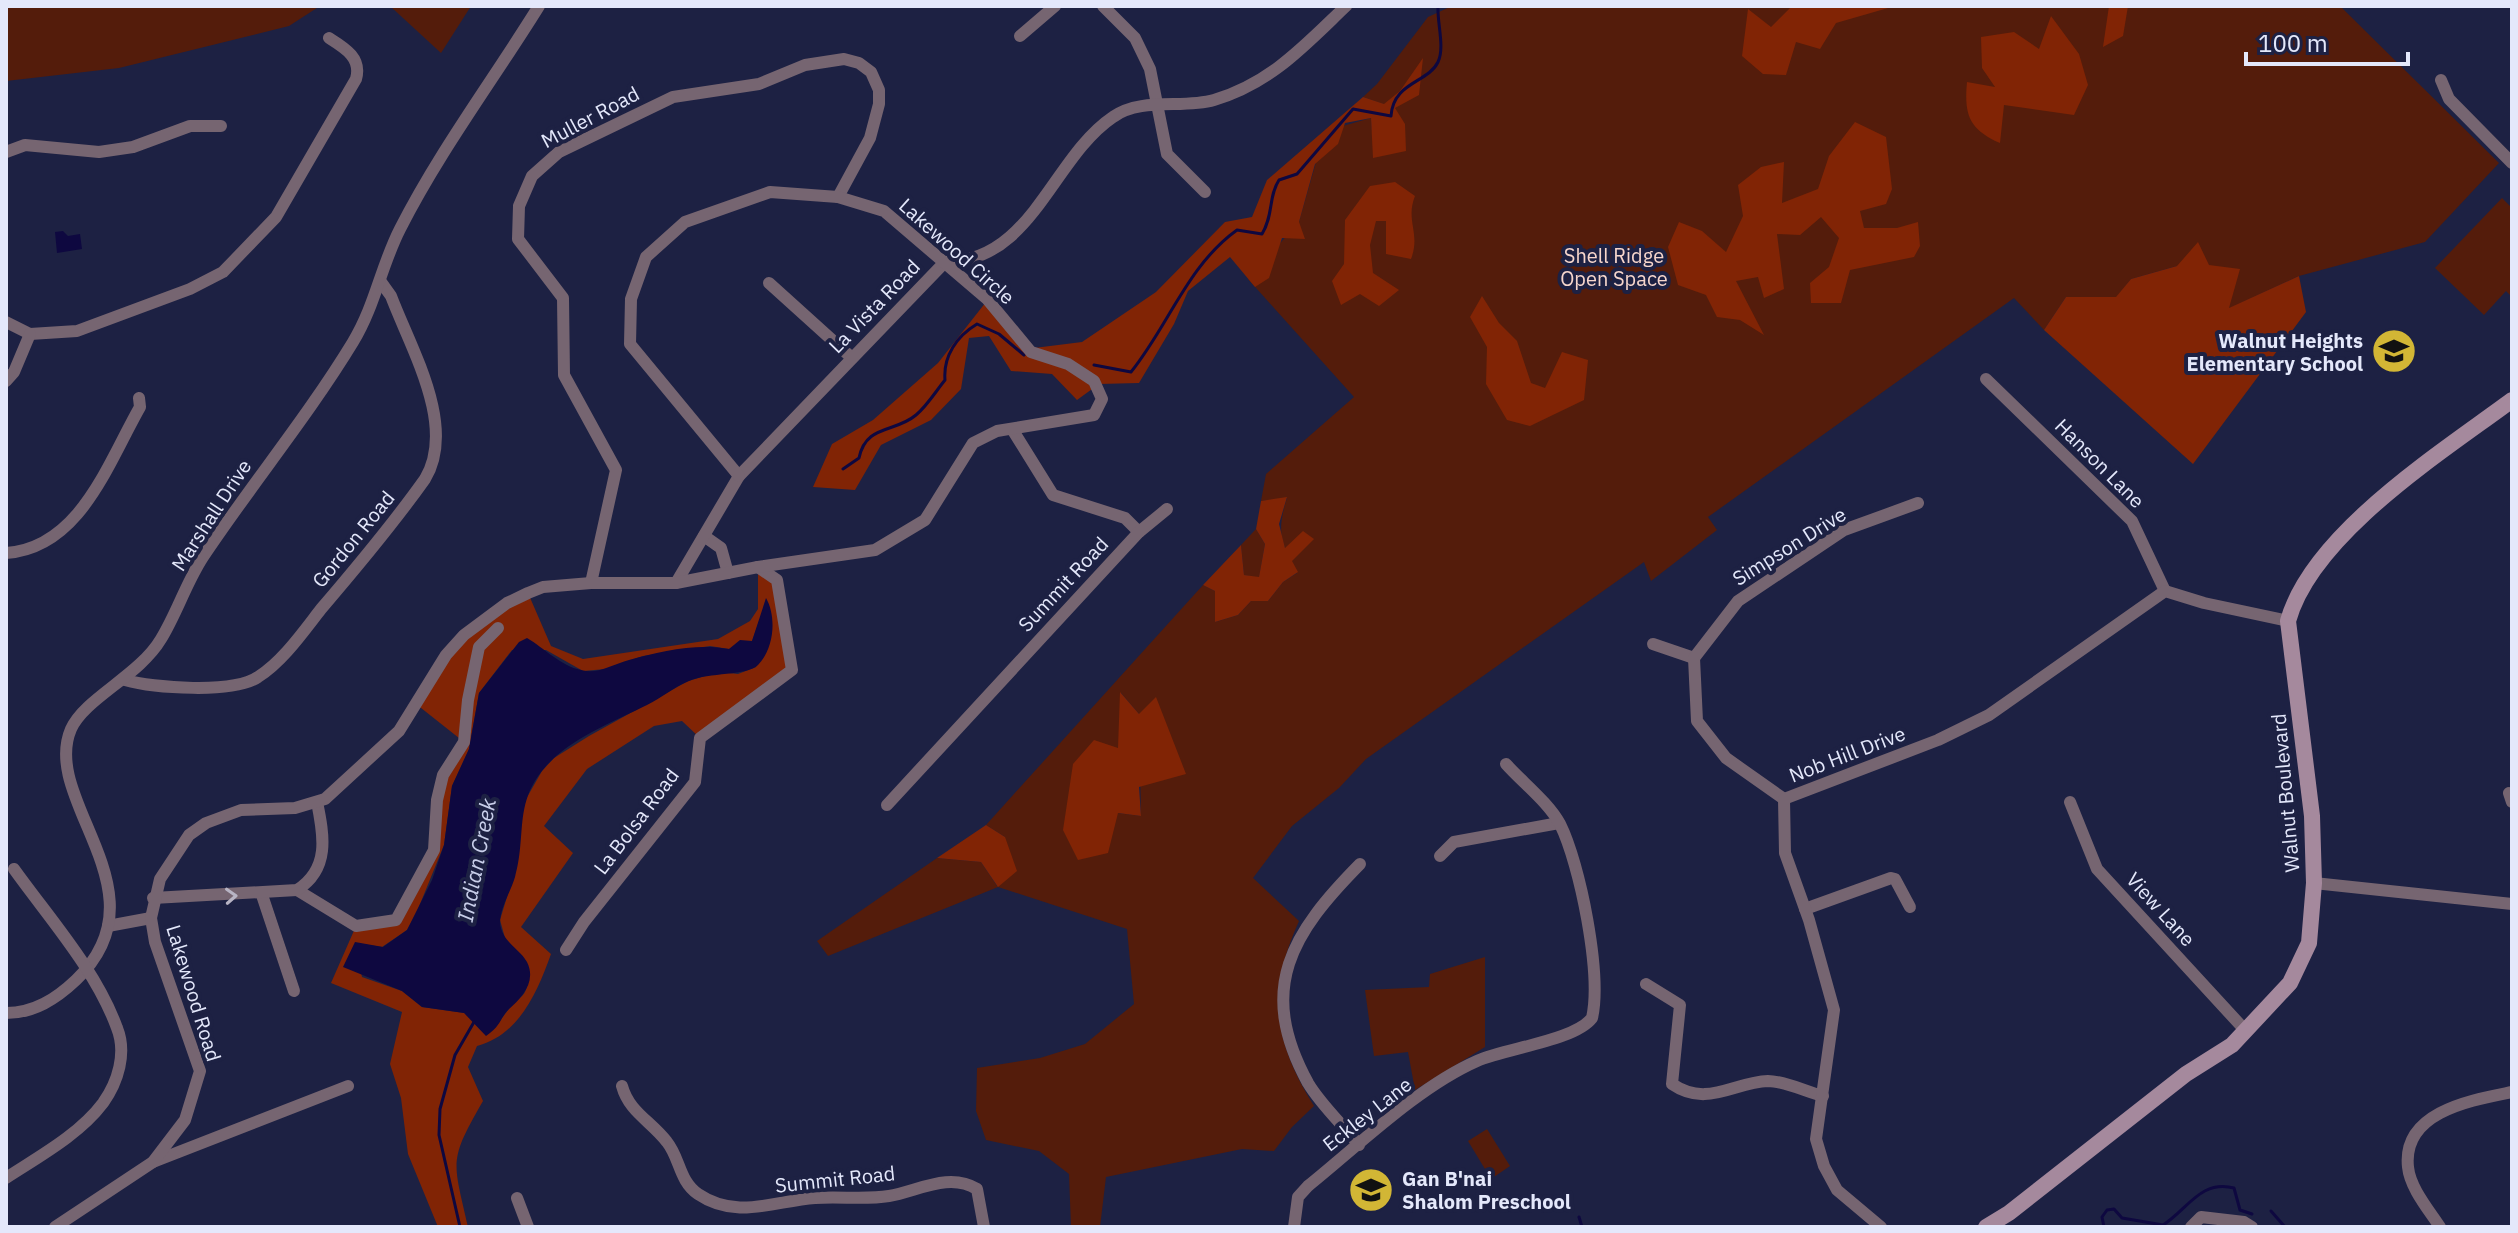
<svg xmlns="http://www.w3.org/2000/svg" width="2518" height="1233" viewBox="0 0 2518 1233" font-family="'IBM Plex Sans',sans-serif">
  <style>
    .green { fill: #541c0b; fill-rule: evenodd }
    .forest { fill: #812405; fill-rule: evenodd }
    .water { fill: #0e0840 }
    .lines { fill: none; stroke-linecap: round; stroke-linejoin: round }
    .stream { stroke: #0e0840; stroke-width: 3 }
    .street { stroke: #766571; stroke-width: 12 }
    .secondary { stroke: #a5899d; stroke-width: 16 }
    .oneway { stroke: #b8b4c4 }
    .labels { text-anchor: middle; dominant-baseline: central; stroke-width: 8; stroke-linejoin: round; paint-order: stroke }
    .street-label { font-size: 20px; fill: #e4e8fb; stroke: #1d2143 }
    .park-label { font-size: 20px; fill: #f7d6cc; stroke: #1d2143 }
    .poi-label { font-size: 20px; font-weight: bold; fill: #e4e8fb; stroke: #1d2143; text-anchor: end }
    .water-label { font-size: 22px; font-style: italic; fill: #c8ceea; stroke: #1d2143 }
  </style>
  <rect width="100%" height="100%" fill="#1d2143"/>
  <g class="green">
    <path d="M6 6H320L289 26 119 68 6 81Z"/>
    <path d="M390 6H471L441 53Z"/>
    <path d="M1452 6H2340L2499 163 2425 242 2299 276 2228 309 2177 266 2131 279 2116 298 2066 297 2044 330 2014 298 1708 517 1717 530 1651 581 1644 562 1366 759 1339 788 1292 826 1253 878 1299 921C1267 992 1273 1040 1314 1106L1292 1127 1274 1151 1242 1149 1106 1177 1100 1227H1071L1069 1174 1039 1151 986 1140 976 1111 977 1068 1040 1058 1085 1044 1134 1004 1127 929 998 887 828 956 817 941 937 858 981 862 997 886 1005 837 986 825 1203 585 1215 591V622L1238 615 1251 601H1268L1283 582 1297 573C1281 541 1276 533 1287 498L1261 501 1266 474 1354 397 1248 279 1299 222 1325 131 1371 118 1372 132H1392L1383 104 1363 97 1377 84 1428 17ZM1121 693 1139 714 1141 816 1118 813Z"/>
    <path d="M2502 198 2512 208V297L2506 291 2484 315 2435 268Z"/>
    <path d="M1256 529 1265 544 1259 578 1244 575 1241 545Z"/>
    <path d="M1485 957V1047L1415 1090 1408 1052 1374 1056 1365 990 1429 987 1430 974Z"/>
    <path d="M1487 1129 1510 1166 1491 1179 1468 1141Z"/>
  </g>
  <g class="forest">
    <path d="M1792 6H1895L1836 23 1820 49 1796 42 1786 75 1763 74 1742 56 1748 9 1771 27Z"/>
    <path d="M2109 6H2128L2123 36 2103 47Z"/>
    <path d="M2051 16 2079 54 2088 85 2074 115 2004 105 2000 143C1969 129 1964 115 1967 82L1995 87 1982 68 1981 37 2014 32 2039 49Z"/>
    <path d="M1423 58 1419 95 1395 108 1405 124 1406 151 1373 158 1371 118 1345 123 1338 144 1315 164 1299 222 1305 239 1282 238 1269 278 1255 287 1230 257 1188 291 1174 324 1139 383 1099 384 1077 400 1052 374 1011 371 989 336 969 338 961 389 931 420 881 445 855 490 813 487 832 444 873 420 938 363 986 302 1034 348 1082 342 1156 292 1225 222 1252 217 1267 180 1363 97 1384 104 1400 91Z"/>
    <path d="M1855 122 1886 137 1892 189 1886 204 1860 211 1864 228H1897L1918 222 1920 246 1914 257 1850 270 1841 303H1811L1810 283 1829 267 1839 238 1821 217 1800 235 1777 234 1784 289 1764 298 1758 277 1736 281 1764 335 1740 320 1717 317 1706 295 1678 285 1668 247 1679 222 1702 231 1726 252 1743 216 1738 185 1761 167 1784 162 1782 203 1818 189 1829 156Z"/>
    <path d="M1395 182 1415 196C1405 221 1421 233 1411 259L1386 254V221H1376L1370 245 1373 273 1399 290 1379 306 1360 294 1341 305 1332 281 1344 264 1345 220 1370 186Z"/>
    <path d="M2198 242 2209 265 2240 269 2229 308 2299 276 2306 312 2193 464 2044 330 2066 297H2116L2131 279 2177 266Z"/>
    <path d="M1482 296 1499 323 1517 341 1531 383 1545 388 1562 352 1588 360 1584 400 1530 426 1507 420 1486 384 1487 347 1470 317Z"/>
    <path d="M1287 497 1279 524 1285 548 1303 531 1314 539 1292 561 1298 572 1283 582 1268 601H1251L1238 615 1215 622V591L1203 585 1241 545 1244 575 1259 577 1265 544 1256 529 1261 501Z"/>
    <path d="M758 567 777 580 792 670 700 738 682 721 654 726 587 769 544 826 573 853 521 927 551 954C537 993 519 1035 477 1046L468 1067 483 1101C448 1162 453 1160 468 1227H438L408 1154 401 1098 390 1064 402 1012 331 983 356 926 396 920 434 851 437 800 464 742 416 704 446 655 528 593 551 646 583 659 718 639 750 621 758 609ZM767 599 756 667 738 674 719 672 688 681 589 736 554 758 542 771 526 799 519 828 518 860 500 920 505 938 529 970C527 1000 523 992 508 1010 499 1021 498 1027 486 1035L465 1013 422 1007 402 991 362 977 355 943 382 947 407 930 416 914 444 845 452 786 469 749 479 693 512 650H546L583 671 606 669 643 656 710 646 729 649 752 641Z"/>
    <path d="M1120 692 1139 714 1156 697 1186 774 1139 787 1141 816 1118 813 1108 853 1078 860 1063 830 1073 764 1094 740 1118 748Z"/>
    <path d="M986 825 1005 837 1017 871 998 887 981 862 937 858Z"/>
  </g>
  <g class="water">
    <path d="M63 231 68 236 80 234 82 249 57 253 55 232Z"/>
    <path d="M766 598C777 617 774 649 758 665 747 676 709 672 689 681 674 687 661 698 647 705 617 720 577 736 553 759 511 799 528 832 515 877 511 891 500 908 500 923 502 942 519 948 527 962 537 982 521 998 509 1009 499 1019 502 1025 486 1036L464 1013 422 1007 402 991 343 967 355 942 383 947 407 930 432 880 444 845 452 786 469 749 479 693 519 642 527 638C544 648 561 666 581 670 598 675 613 664 629 660 660 651 698 643 729 649L740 640 752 641Z"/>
  </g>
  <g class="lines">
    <g class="stream">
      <path d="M1094 365 1131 372C1169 325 1187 266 1237 230L1262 234C1274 214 1268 197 1279 180L1297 174 1353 109 1391 116C1393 82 1428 83 1438 62 1445 47 1437 23 1438 6"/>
      <path d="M843 469 859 458C866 424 895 433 916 415 927 406 936 391 945 380 943 356 957 336 977 324L999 334 1024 355"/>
      <path d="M2271 1211 2285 1227"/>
      <path d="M1579 1217 1582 1227"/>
      <path d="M460 1227 439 1135 440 1109 455 1055 474 1022"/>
      <path d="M2104 1227 2102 1217 2107 1210 2114 1209 2122 1218 2163 1225C2187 1210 2201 1179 2234 1188L2240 1210 2252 1214"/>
    </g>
    <g class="street">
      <path d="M1103 6 1135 38 1150 69 1167 154 1205 192"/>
      <path d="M1020 36 1055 6"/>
      <path d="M2441 80 2449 99 2512 163"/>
      <path d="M6 152 25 145 99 152 133 147 190 126H221"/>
      <path d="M769 283 852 358"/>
      <path d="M6 322 30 334"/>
      <path d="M30 334 77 331 190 289 223 272 276 217 356 79C362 58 345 48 329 38"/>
      <path d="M1986 379 2132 521 2165 591"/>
      <path d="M6 381 14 372 30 334"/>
      <path d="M1012 429 1053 495 1125 518 1139 532"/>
      <path d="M704 536 721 548 728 573"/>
      <path d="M6 553C80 548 108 463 140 407L139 398"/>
      <path d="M591 583 616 470 564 375 563 298 518 239 519 206 532 176 559 152 673 97 759 84 805 65 844 59 859 63 871 72 879 90V104L870 138 838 197"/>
      <path d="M676 583 739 476 945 262C1032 262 1052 158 1113 117 1141 97 1183 109 1214 100 1271 83 1304 46 1346 6"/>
      <path d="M1653 644 1694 658"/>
      <path d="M125 680C153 688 234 694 258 677 283 661 303 632 321 609 357 567 393 524 425 479 457 426 411 349 391 296L381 282"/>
      <path d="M2509 793 2512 802"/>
      <path d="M1784 799 1726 758 1697 721 1694 658 1738 601 1844 530 1918 503"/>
      <path d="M2070 802 2097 869 2244 1029"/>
      <path d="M887 805 1139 532 1167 509"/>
      <path d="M1440 856 1454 842 1559 823"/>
      <path d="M2314 883 2512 904"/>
      <path d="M297 890 356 926 396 920 434 850 437 800 443 775 464 742 468 700 479 647 498 628"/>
      <path d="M262 895 294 991"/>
      <path d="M153 898 297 890C330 869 324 836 317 802"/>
      <path d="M1805 909 1891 878 1895 879 1910 907"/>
      <path d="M108 926 151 918"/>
      <path d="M566 950 584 922 695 782 700 738 792 670 777 580 758 567"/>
      <path d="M1646 984 1680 1005 1672 1084C1707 1108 1734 1082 1768 1081 1785 1081 1807 1092 1823 1096"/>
      <path d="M6 1013C34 1013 56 999 76 980 168 892 40 801 71 729 85 698 139 676 161 639 177 613 186 583 203 557 251 485 308 416 353 342 375 306 381 266 400 229 439 152 493 80 539 6"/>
      <path d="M622 1086C629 1112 651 1121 667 1142 680 1158 679 1181 698 1194 736 1220 774 1201 815 1198 840 1196 864 1200 889 1196 918 1191 949 1172 977 1189L984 1227"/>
      <path d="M1359 1145C1343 1125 1321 1105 1308 1083 1256 988 1292 933 1360 864"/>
      <path d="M153 1162 348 1086"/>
      <path d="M6 1178C38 1157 79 1135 103 1103 118 1082 127 1053 117 1028 96 970 49 918 14 869"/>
      <path d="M517 1198 528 1227"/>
      <path d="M55 1227 153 1162 185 1120 200 1071 155 942 151 918 160 879 189 835 206 823 241 810 295 808 325 799 399 731 446 655 464 635 507 603 528 593 543 587 591 583H676L758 567 875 550 925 520 973 443 997 431 1094 415 1102 399 1094 381 1068 364 1031 352 987 299 884 211 838 197 770 192 685 222 646 257 631 299 630 344 739 476"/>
      <path d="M1294 1227 1298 1197 1308 1186C1359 1145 1418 1087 1477 1061 1506 1048 1574 1041 1592 1018 1602 974 1580 864 1560 824 1549 803 1522 782 1506 764"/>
      <path d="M1881 1227 1837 1190 1824 1166 1816 1139 1834 1010 1809 920 1785 853 1784 799 1938 740 1989 715 2165 591 2204 603 2288 621"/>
      <path d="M2191 1227 2201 1217 2244 1222 2252 1227"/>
      <path d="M2440 1227C2429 1210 2410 1188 2408 1167 2402 1111 2473 1100 2512 1092"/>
    </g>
    <path class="secondary" d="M1986 1227 2009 1213 2186 1074 2232 1045 2290 983 2309 943 2314 883 2312 816 2288 621C2312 534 2442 452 2512 400"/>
  </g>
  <defs><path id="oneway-chevron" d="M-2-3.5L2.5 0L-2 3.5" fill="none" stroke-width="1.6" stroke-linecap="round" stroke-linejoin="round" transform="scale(2)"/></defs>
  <use class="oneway" href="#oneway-chevron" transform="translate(231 896) rotate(-3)"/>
  <defs>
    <g id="school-disc" transform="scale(2.3)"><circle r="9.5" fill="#d2b635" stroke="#1d2143"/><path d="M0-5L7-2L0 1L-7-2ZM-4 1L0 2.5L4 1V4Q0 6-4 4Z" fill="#111"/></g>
  </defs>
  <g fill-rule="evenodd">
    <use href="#school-disc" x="2394" y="351"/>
    <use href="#school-disc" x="1371" y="1190"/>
  </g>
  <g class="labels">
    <g class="street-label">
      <text transform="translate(590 117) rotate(-28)">Muller Road</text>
      <text transform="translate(957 251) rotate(42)">Lakewood Circle</text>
      <text transform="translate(874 306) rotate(-46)">La Vista Road</text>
      <text transform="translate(2100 463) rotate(45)">Hanson Lane</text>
      <text transform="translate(211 515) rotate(-57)">Marshall Drive</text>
      <text transform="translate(353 539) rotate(-51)">Gordon Road</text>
      <text transform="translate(1789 546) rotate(-32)">Simpson Drive</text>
      <text transform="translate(1063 584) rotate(-47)">Summit Road</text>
      <text transform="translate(1847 754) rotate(-21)">Nob Hill Drive</text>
      <text transform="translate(2285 793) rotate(-95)">Walnut Boulevard</text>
      <text transform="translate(636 821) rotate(-53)">La Bolsa Road</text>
      <text transform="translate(2161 909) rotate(48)">View Lane</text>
      <text transform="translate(194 993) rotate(73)">Lakewood Road</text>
      <text transform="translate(1367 1114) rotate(-38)">Eckley Lane</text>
      <text transform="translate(835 1179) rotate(-6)">Summit Road</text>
    </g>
    <g class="park-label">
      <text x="1614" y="255">Shell Ridge<tspan x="1614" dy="23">Open Space</tspan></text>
    </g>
    <g class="poi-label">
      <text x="2363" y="340">Walnut Heights<tspan x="2363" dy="23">Elementary School</tspan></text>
      <text x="1402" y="1178" text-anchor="start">Gan B'nai<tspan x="1402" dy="23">Shalom Preschool</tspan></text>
    </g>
    <g class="water-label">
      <text transform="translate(476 860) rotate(-79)">Indian Creek</text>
    </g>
  </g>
  <rect width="2518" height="1233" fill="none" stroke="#e4e8fb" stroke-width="16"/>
  <path d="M2246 52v12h162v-12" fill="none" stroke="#e4e8fb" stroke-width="4"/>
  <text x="2258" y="52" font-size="24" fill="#e4e8fb" stroke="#1d2143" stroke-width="6" paint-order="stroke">100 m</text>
</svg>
